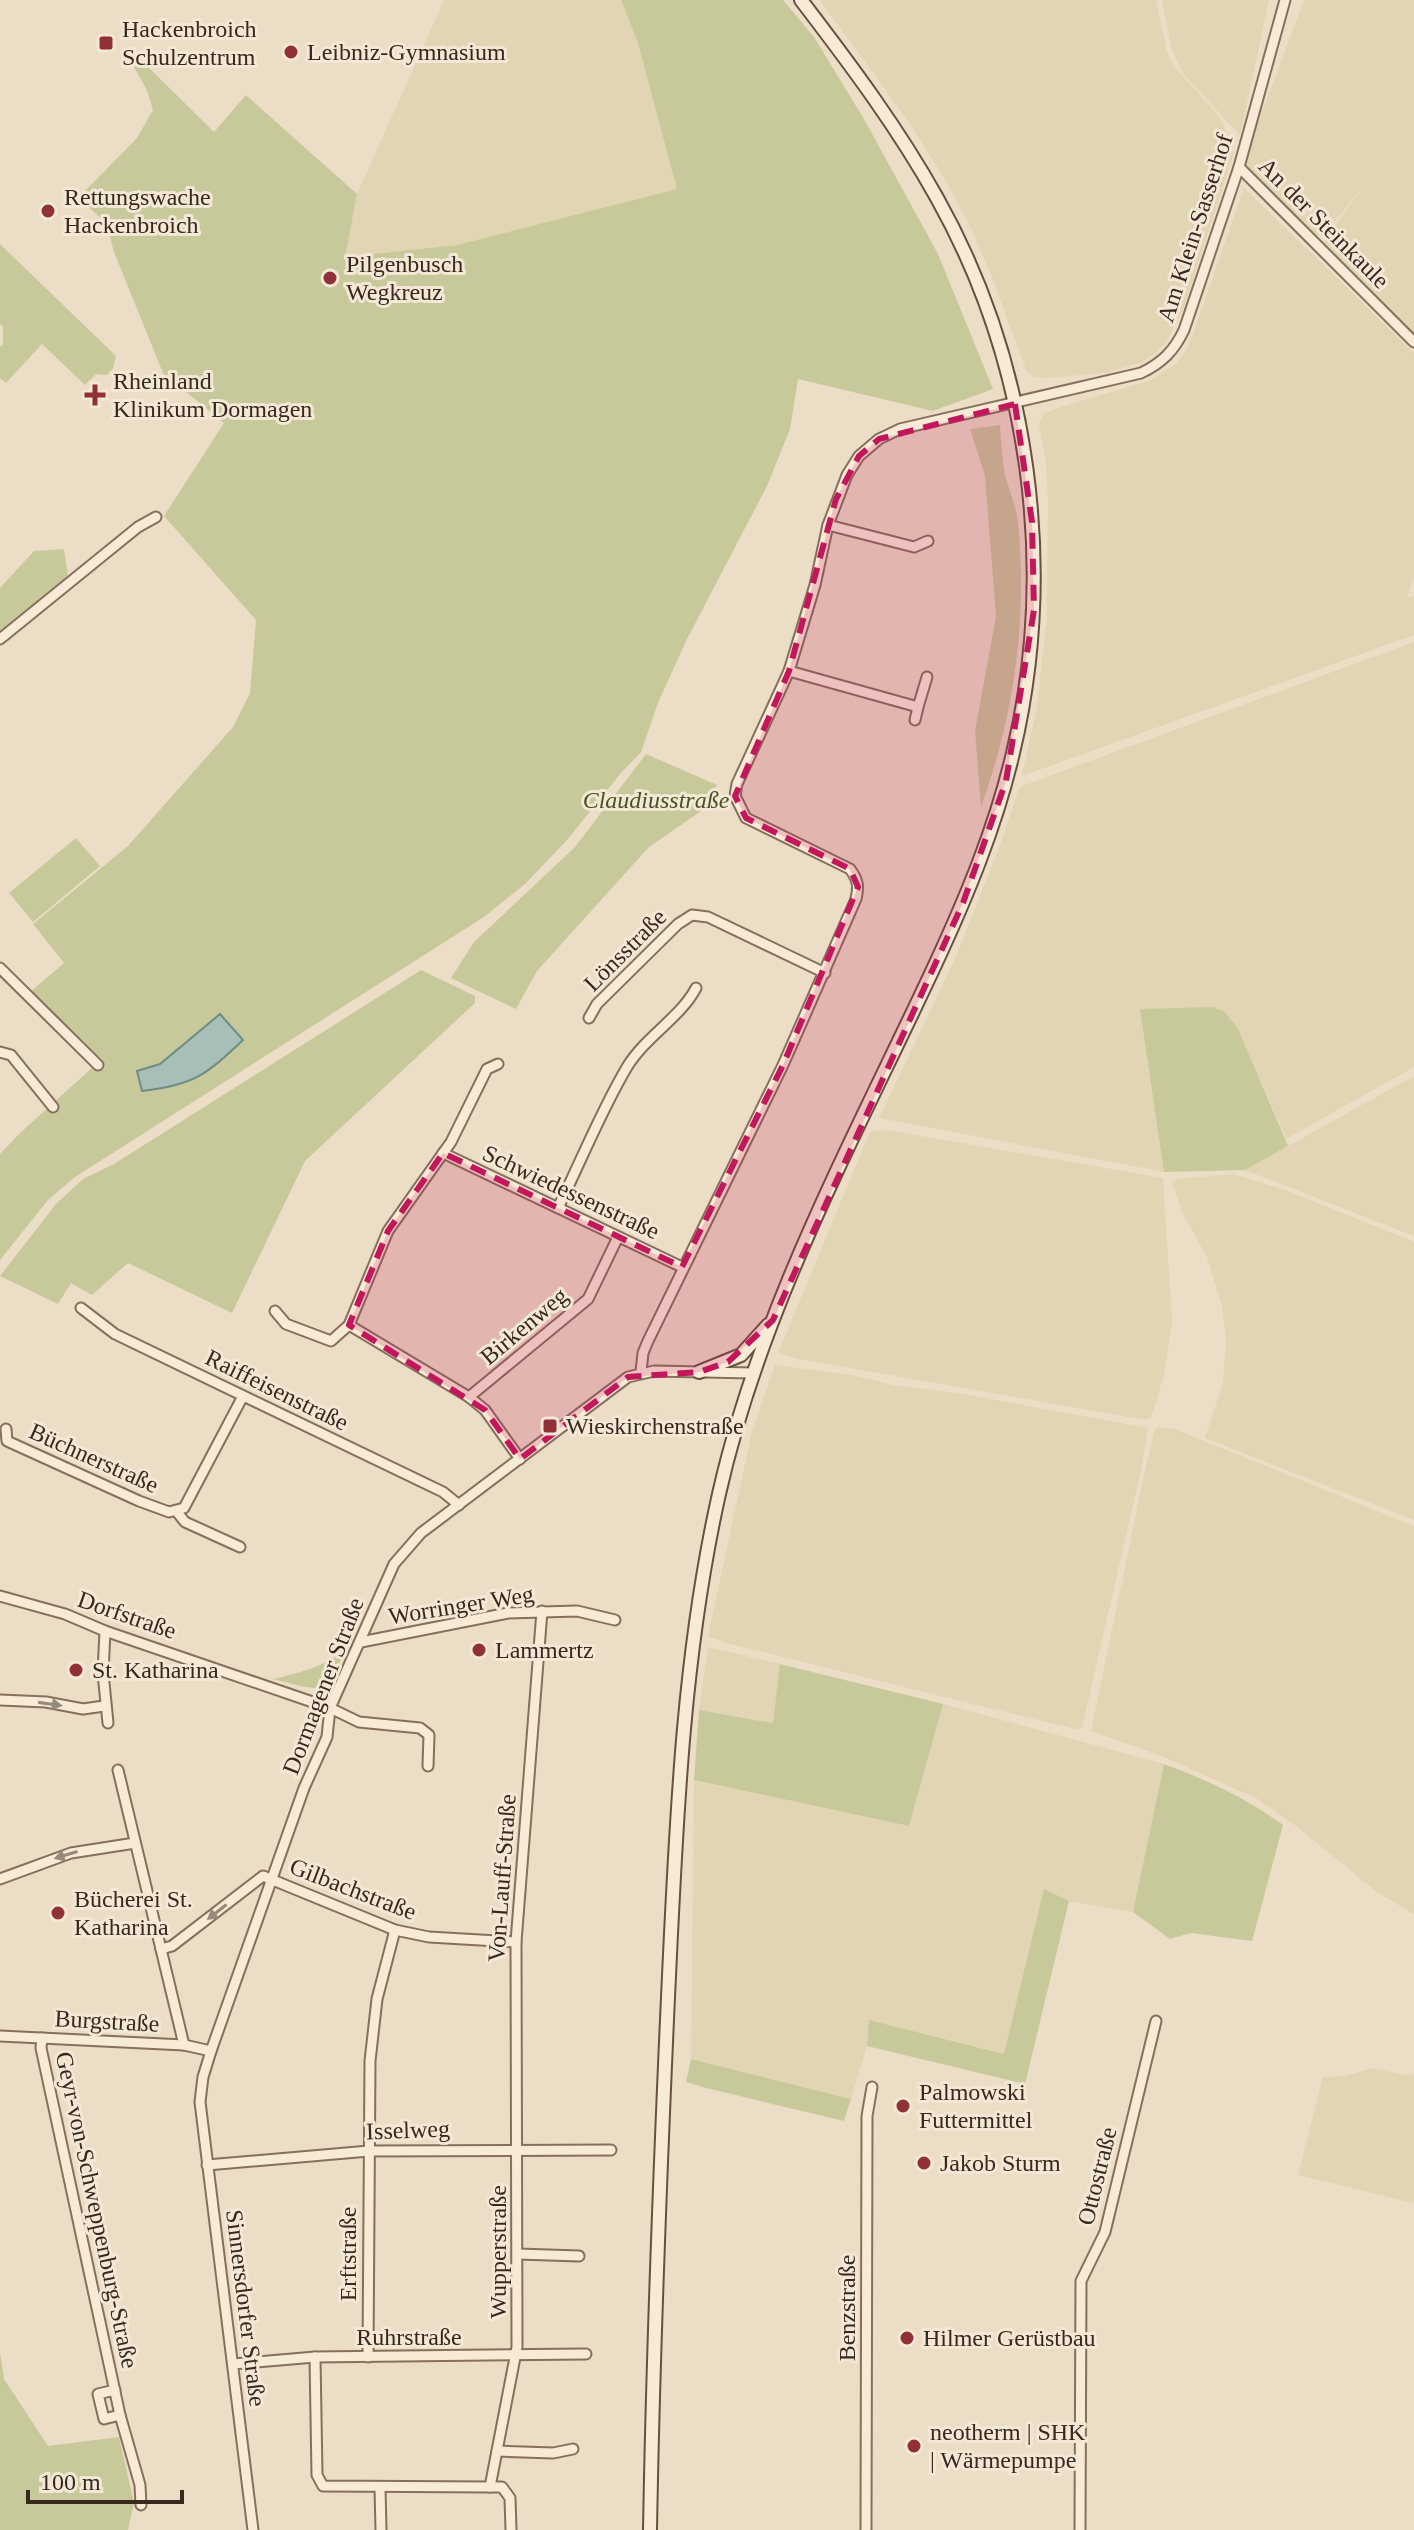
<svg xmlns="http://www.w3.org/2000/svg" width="1414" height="2530" viewBox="0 0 1414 2530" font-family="Georgia,serif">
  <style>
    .farmland { fill: #e1d5b3 }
    .green { fill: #c8c99a; fill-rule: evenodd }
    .water { fill: #a7bfb6; stroke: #6e8d83; stroke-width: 2 }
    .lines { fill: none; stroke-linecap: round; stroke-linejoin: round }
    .street-casing { stroke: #866f5c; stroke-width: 13 }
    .secondary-casing { stroke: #685040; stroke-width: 16 }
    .street { stroke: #f7ebd8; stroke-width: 9 }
    .secondary { stroke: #f7ebd8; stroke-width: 12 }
    .oneway { fill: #978a7c }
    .marked { fill: #c2185b; fill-opacity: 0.2; stroke: #c2185b; stroke-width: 6; stroke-dasharray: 16 10; stroke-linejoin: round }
    .poi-dot { fill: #913039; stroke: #f3e8d5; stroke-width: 3 }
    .labels { text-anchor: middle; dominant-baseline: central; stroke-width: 6; stroke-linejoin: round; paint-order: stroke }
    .poi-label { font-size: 24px; fill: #37291f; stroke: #f3e8d5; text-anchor: start }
    .street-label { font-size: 24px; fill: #37291f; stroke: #f3e8d5 }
    .park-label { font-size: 24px; font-style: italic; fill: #4b5227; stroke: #f3e8d5 }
  </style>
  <rect width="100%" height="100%" fill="#ecddc6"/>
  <g class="farmland">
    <path d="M444 0H621L638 43 678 189 457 245 344 257 357 194Z"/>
    <path d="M820 0H1156L1167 52 1172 64 1218 115 1232 142 1233 156 1184 307 1167 341 1157 352 1140 363 1105 373 1046 378 1034 377 1027 372 993 280 971 228 942 174 903 114Z"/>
    <path d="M1162 0H1269L1240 135 1184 75 1172 50Z"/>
    <path d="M1304 0H1414V340L1321 246 1367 181 1324 235H1315L1245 166 1261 109 1263 110Z"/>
    <path d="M1244 188 1414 353V577L1407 598 1414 596V635L1022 776 1037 707 1047 615 1048 503 1046 463 1039 425 1041 418 1045 413 1061 407 1151 380 1176 364 1185 352 1193 334Z"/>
    <path d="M1414 642V1067L1286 1139 1238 1029 1225 1012 1141 1009 1164 1172 879 1118 955 959 999 848 1018 791 1022 786Z"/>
    <path d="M1414 1076V1236L1245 1170Z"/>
    <path d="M886 1130 1163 1178 1172 1322 1164 1375 1151 1418 1146 1420 798 1359 778 1353 869 1134 873 1131Z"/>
    <path d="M1234 1174 1288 1191 1414 1242V1520L1205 1438 1223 1383 1226 1338 1222 1306 1207 1257 1182 1212 1172 1182 1177 1179Z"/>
    <path d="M775 1365 853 1375 893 1385 958 1393 1148 1428 1141 1470 1082 1728 1079 1730 726 1643 708 1636 752 1432Z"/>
    <path d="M1159 1427 1174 1429 1414 1526V1914L1378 1893 1296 1826 1256 1798 1164 1757 1091 1731 1145 1470 1155 1429Z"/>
    <path d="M708 1647 780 1664 774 1723 699 1710Z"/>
    <path d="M943 1704 1164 1764 1133 1912 1069 1901 1044 1890 1005 2054 869 2020 867 2046 851 2099 691 2059 694 1780 909 1826Z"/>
    <path d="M1372 2068 1404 2075 1414 2074V2203L1298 2175 1323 2077 1345 2076Z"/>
  </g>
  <g class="green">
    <path d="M621 0H783L814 37 864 119 938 254 993 389 933 411 798 379 790 429 767 486 686 641 658 703 641 752 621 773 567 840 525 884 484 917 75 1177 48 1200 0 1260V1154L20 1133 103 1058 95 1057 29 993 64 963 33 924 128 846 233 727 250 693 256 620 164 516 224 423 163 373 114 252 107 225 79 197 137 138 153 110 147 90 134 67 141 60 214 132 246 95 357 194 345 257 457 245 677 189 638 43ZM243 1040 199 1077 138 1071Z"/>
    <path d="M0 244 116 356 113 368 107 375 96 374 85 385 42 344 6 383 0 378V347L3 344V327L0 323Z"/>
    <path d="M1000 425C1001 440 1002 455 1004 469 1007 487 1016 503 1018 522 1028 619 1014 716 981 807L975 731 996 616 985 476 970 429Z"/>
    <path d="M64 549 68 577 0 632V588L34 551Z"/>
    <path d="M646 754 717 785 701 811 649 847 537 971 516 1009 451 978 474 942 575 847Z"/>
    <path d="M76 838 100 866 33 922 9 893Z"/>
    <path d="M421 970 475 996V1003L305 1161 232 1313 128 1263 92 1295 71 1283 58 1304 0 1276 56 1204 83 1179 114 1164Z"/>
    <path d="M1213 1007 1225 1012 1238 1029 1288 1146 1245 1170 1164 1172 1140 1009Z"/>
    <path d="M345 1651C324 1699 319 1690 273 1679 300 1673 322 1667 345 1651Z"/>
    <path d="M780 1664 943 1704 909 1826 694 1780 699 1710 773 1723Z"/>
    <path d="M1164 1764C1207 1780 1246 1798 1283 1825L1252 1941 1191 1933 1170 1939 1133 1912Z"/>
    <path d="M1044 1889 1069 1901 1025 2084 867 2046 869 2020 1004 2054Z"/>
    <path d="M691 2059 851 2099 844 2121 706 2088 686 2082Z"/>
    <path d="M0 2352 4 2379 48 2446 119 2437 134 2503 128 2530H0Z"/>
  </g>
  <path class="water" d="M220 1014 243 1040C206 1075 194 1085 142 1091L137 1071 160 1064Z"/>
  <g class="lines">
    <g class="street-casing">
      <g id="street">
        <path d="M1239 167 1414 342"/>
        <path d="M828 525 914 547 928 541"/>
        <path d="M0 639 138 527 156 517"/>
        <path d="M789 671 918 707 927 677"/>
        <path d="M915 720 918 707"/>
        <path d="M0 968 98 1065"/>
        <path d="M589 1018 597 1004 678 924 692 915 708 917 825 973"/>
        <path d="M0 1052 11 1055 53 1107"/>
        <path d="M443 1153 682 1267"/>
        <path d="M558 1208C580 1163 602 1109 627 1067 646 1036 681 1017 696 988"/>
        <path d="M81 1308 115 1334 443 1492 459 1505"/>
        <path d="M275 1311 286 1324 331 1341 349 1325 388 1231 451 1142 487 1069 498 1064"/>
        <path d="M349 1325 469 1397 485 1410 520 1459"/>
        <path d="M641 1372 643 1353 648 1341 783 1065 856 899C859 886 858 880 850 869L746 818 735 796 737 784 789 671 815 585 828 525 847 475 859 456 879 439 900 429 1141 373C1162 363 1174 351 1184 330L1239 167 1285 0"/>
        <path d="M469 1397 588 1299 618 1237"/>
        <path d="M6 1429 7 1441 139 1501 169 1512 184 1508 243 1396"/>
        <path d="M177 1512 185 1522 240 1547"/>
        <path d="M0 1596 65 1614 105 1631 330 1708 359 1722 420 1728 429 1735 428 1766"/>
        <path d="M105 1631 103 1673 108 1723"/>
        <path d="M361 1642 508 1613 577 1611 615 1620"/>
        <path d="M0 1700 46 1702 83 1709 104 1706"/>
        <path d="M118 1770 184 2045"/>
        <path d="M0 1879 71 1853 135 1843"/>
        <path d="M161 1949 172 1946 263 1876 395 1930 429 1937 516 1942"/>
        <path d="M0 2036 184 2045 211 2051"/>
        <path d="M42 2038 41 2048 120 2415"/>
        <path d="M207 2165 369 2151 611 2150"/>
        <path d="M518 2254 579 2256"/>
        <path d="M315 2357 317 2475 323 2486 490 2487 517 2347 516 1942 542 1611"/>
        <path d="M368 2357 370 2061 377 1999 395 1930"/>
        <path d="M233 2364 315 2357 586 2354"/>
        <path d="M115 2390 98 2394 104 2419 120 2415 140 2485 141 2505"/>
        <path d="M497 2451 553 2453 573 2449"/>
        <path d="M380 2487 381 2530"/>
        <path d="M490 2487H502L510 2498 511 2530"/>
        <path d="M253 2530 200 2102 203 2077 211 2051 304 1788 327 1737 330 1708 394 1564 421 1533 628 1377 654 1371 753 1373"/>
        <path d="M866 2530 867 2116 872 2087"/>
        <path d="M1080 2530 1081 2281 1105 2232 1156 2021"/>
      </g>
    </g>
    <g class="secondary-casing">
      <g id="secondary">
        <path d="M699 1372 741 1355 768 1325"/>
        <path d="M650 2530C653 2352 660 2175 668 1997 676 1829 682 1659 719 1494 761 1307 855 1137 935 965 967 896 996 826 1013 753 1057 568 1030 364 937 198 898 128 850 64 801 0"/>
      </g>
    </g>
    <use href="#street" class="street"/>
    <use href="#secondary" class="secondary"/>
  </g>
  <defs><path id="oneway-solid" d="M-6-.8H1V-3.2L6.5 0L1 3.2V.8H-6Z" transform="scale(2)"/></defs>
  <g class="oneway">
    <use href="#oneway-solid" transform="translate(50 1704) rotate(8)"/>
    <use href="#oneway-solid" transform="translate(66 1855) rotate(163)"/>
    <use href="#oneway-solid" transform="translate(217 1912) rotate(142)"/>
  </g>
  <path class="marked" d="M1015 404 1032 522 1034 610 1006 781 963 903 773 1320 728 1362 699 1372 628 1377 520 1459 485 1410 349 1325 388 1231 443 1153 682 1267 783 1065 858 887 850 869 746 818 735 796 789 671 836 499 859 456 879 439Z"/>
  <g class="poi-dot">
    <rect x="98" y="35" width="16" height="16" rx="4"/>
    <circle cx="291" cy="52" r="8"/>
    <circle cx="48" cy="211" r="8"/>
    <circle cx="330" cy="278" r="8"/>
    <path d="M91 383h8v8h8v8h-8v8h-8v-8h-8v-8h8z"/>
    <rect x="542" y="1418" width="16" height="16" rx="4"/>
    <circle cx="479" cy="1650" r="8"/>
    <circle cx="76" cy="1670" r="8"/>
    <circle cx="58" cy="1913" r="8"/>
    <circle cx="903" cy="2106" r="8"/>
    <circle cx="924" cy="2163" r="8"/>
    <circle cx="907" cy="2338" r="8"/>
    <circle cx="914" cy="2446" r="8"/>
  </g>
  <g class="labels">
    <g class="poi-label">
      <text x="122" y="29">Hackenbroich<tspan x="122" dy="28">Schulzentrum</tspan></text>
      <text x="307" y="52">Leibniz-Gymnasium</text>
      <text x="64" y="197">Rettungswache<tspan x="64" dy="28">Hackenbroich</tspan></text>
      <text x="346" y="264">Pilgenbusch<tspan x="346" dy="28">Wegkreuz</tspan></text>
      <text x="113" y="381">Rheinland<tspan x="113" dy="28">Klinikum Dormagen</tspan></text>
      <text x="566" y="1426">Wieskirchenstraße</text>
      <text x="495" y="1650">Lammertz</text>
      <text x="92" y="1670">St. Katharina</text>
      <text x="74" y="1899">Bücherei St.<tspan x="74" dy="28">Katharina</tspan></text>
      <text x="919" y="2092">Palmowski<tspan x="919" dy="28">Futtermittel</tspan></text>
      <text x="940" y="2163">Jakob Sturm</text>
      <text x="923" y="2338">Hilmer Gerüstbau</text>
      <text x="930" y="2432">neotherm | SHK<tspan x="930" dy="28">| Wärmepumpe</tspan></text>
    </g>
    <g class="street-label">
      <text transform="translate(1324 223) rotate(45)">An der Steinkaule</text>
      <text transform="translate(1195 228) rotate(-72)">Am Klein-Sasserhof</text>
      <text transform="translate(625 950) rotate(-45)">Lönsstraße</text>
      <text transform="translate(571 1192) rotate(25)">Schwiedessenstraße</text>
      <text transform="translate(524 1326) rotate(-40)">Birkenweg</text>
      <text transform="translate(277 1390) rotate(26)">Raiffeisenstraße</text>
      <text transform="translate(94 1458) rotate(24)">Büchnerstraße</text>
      <text transform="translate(461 1605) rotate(-9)">Worringer Weg</text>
      <text transform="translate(127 1615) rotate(19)">Dorfstraße</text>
      <text transform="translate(323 1686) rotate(-69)">Dormagener Straße</text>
      <text transform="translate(502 1878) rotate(-86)">Von-Lauff-Straße</text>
      <text transform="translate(353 1889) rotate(21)">Gilbachstraße</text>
      <text transform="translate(107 2021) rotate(3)">Burgstraße</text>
      <text transform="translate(408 2130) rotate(-2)">Isselweg</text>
      <text transform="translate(1097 2176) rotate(-76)">Ottostraße</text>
      <text transform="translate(97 2210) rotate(78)">Geyr-von-Schweppenburg-Straße</text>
      <text transform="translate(498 2252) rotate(-90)">Wupperstraße</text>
      <text transform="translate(348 2254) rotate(-90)">Erftstraße</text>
      <text transform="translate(246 2308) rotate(83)">Sinnersdorfer Straße</text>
      <text transform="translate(847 2308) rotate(-90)">Benzstraße</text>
      <text x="409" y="2337">Ruhrstraße</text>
    </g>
    <g class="park-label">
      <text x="656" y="800">Claudiusstraße</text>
    </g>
  </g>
  <path d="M28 2490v12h154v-12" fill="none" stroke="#37291f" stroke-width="4"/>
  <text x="40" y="2490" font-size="24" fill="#37291f" stroke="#f3e8d5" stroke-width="6" paint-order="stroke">100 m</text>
</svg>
